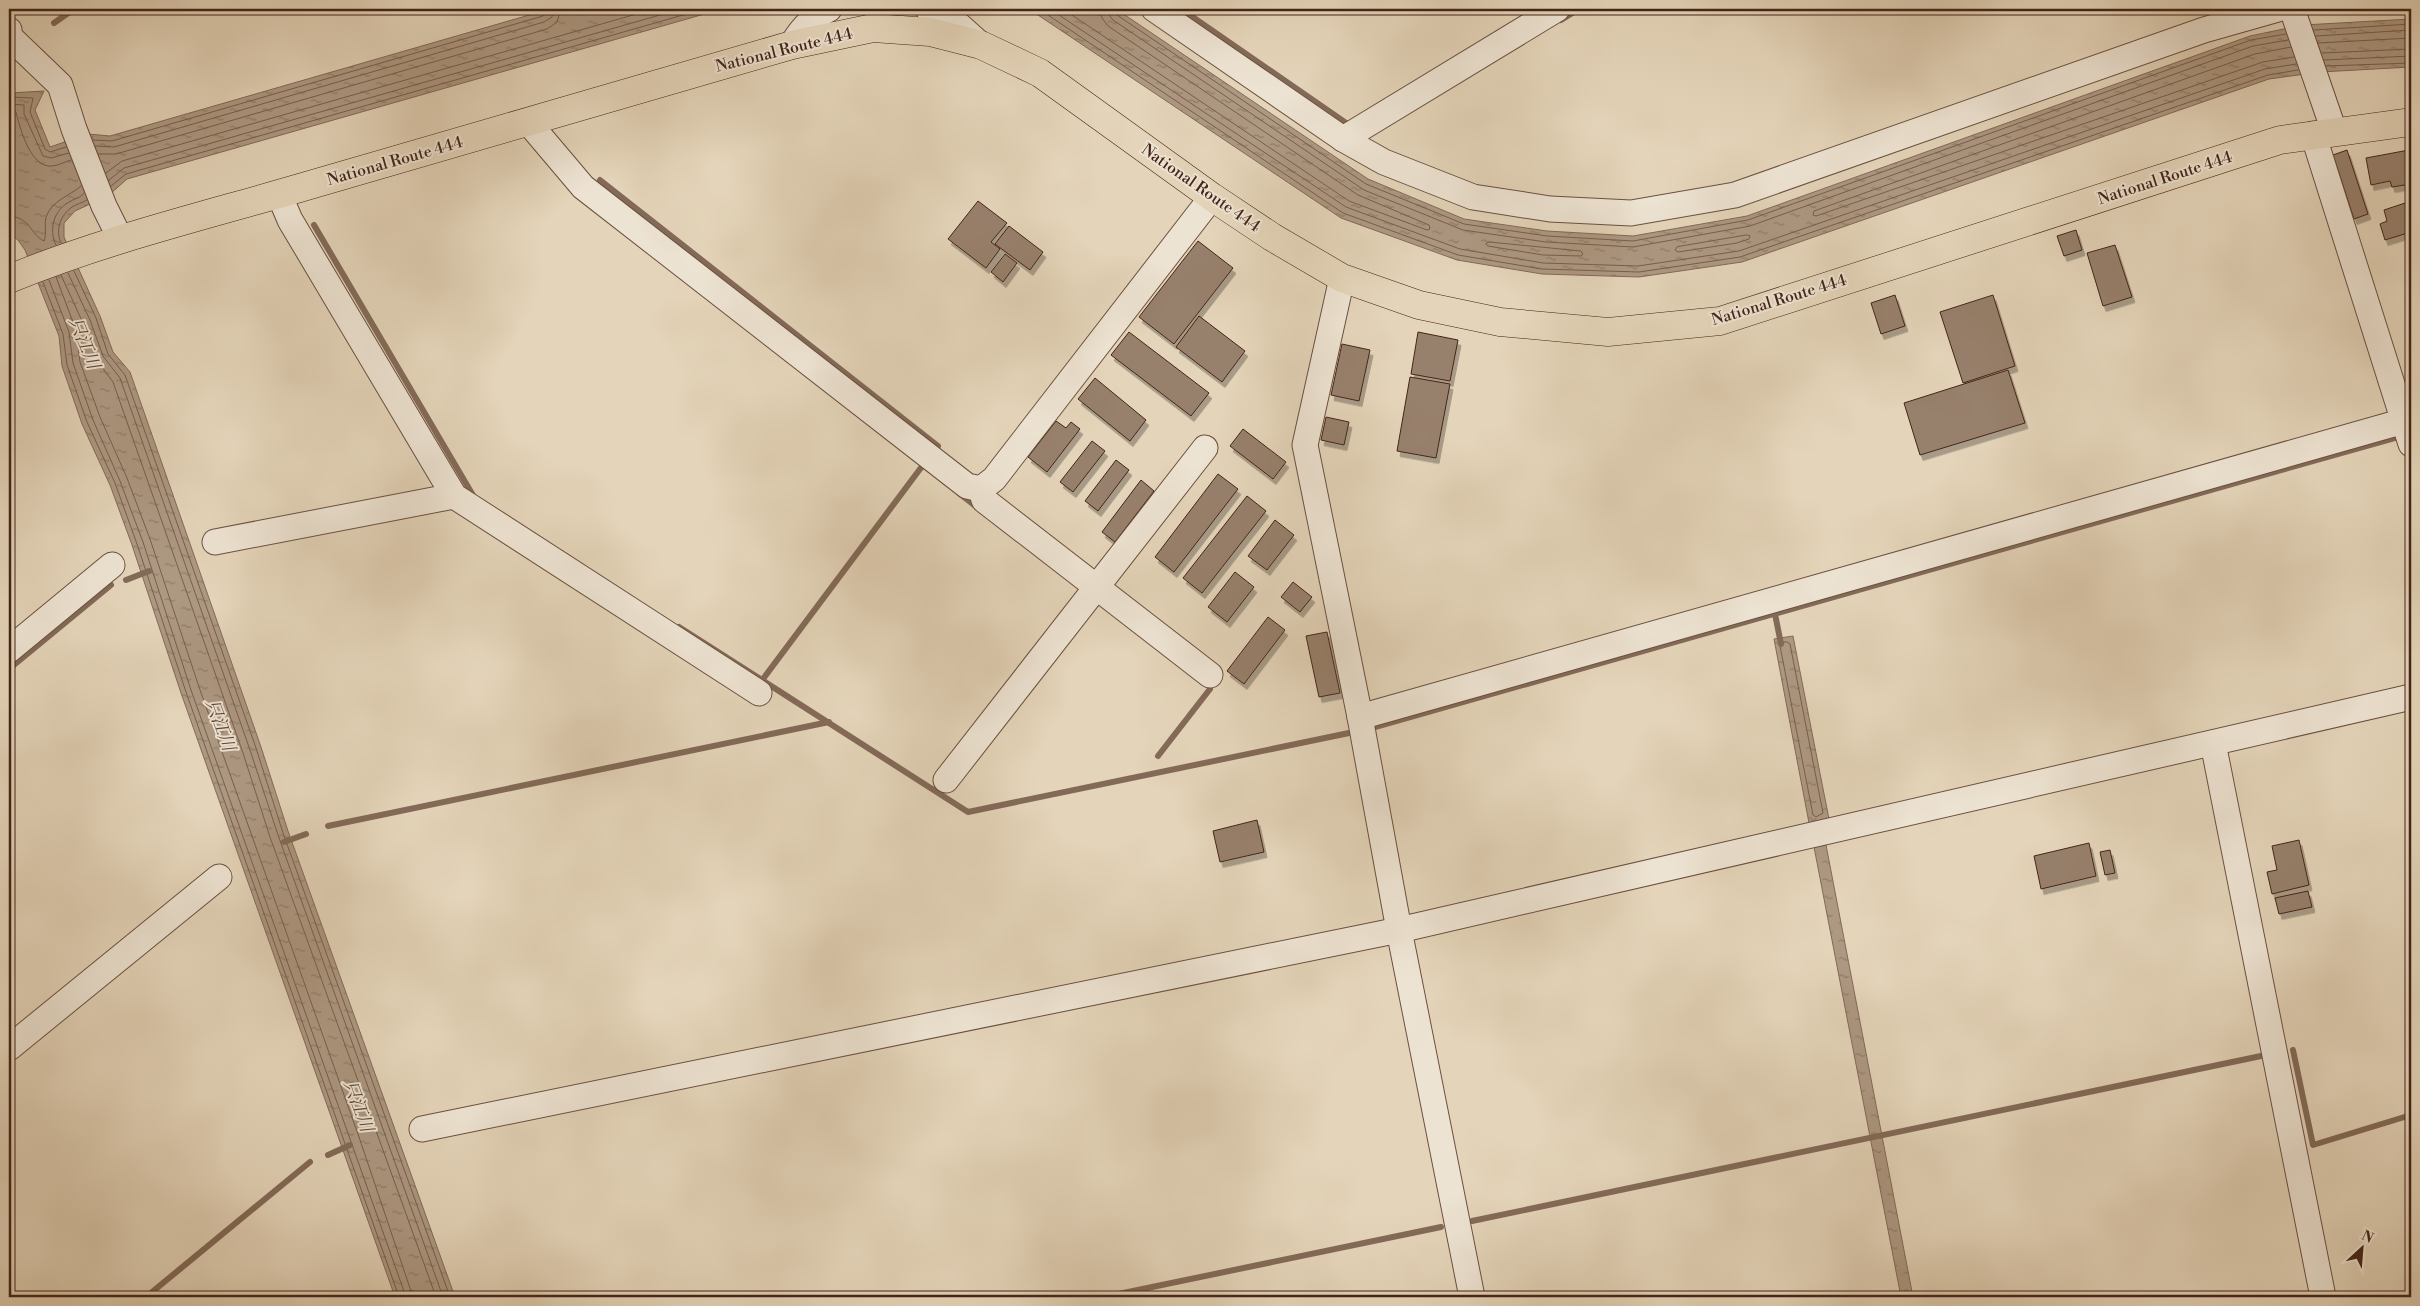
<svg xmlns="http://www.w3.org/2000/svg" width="2420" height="1306" viewBox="0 0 2420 1306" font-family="'Libre Bodoni','Noto Serif JP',serif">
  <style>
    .water { fill: url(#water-ripples); stroke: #836a58 }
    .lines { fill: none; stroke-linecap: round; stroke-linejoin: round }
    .shore { stroke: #785e4d; stroke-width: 1 }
    .stream { stroke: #836a58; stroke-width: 6 }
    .building { fill: #97806c; stroke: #432418; filter: url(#shadow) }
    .minor-casing { stroke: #6b5040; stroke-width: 27 }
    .highway-casing { stroke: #432418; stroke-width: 29 }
    .minor { stroke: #ede3d2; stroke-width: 25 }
    .highway { stroke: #e4d4b9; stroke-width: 28 }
    .labels { text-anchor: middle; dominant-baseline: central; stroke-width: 4; stroke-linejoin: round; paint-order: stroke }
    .street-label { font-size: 16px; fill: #432418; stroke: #ede3d2 }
    .water-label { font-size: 18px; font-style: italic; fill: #634738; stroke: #ede3d2 }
  </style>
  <defs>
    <pattern id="water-ripples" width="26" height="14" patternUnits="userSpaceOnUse" patternTransform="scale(1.25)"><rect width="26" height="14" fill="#ad9882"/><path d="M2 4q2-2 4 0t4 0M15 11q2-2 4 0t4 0" fill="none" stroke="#8e7c69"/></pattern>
    <filter id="shadow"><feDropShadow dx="3" dy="5.5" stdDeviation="0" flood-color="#0004"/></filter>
  </defs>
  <rect width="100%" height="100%" fill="#e4d4b9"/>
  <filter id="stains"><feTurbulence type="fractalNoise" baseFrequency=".004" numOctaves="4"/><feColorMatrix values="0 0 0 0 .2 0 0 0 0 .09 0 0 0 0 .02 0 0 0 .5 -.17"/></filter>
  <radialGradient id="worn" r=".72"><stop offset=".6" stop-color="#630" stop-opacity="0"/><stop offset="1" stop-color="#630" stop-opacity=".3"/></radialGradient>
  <g class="water">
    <path d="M550 9H722L127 179 109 195 75 211 64 223V237L100 316 113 352 130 372 261 747 288 831 455 1297H395L181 693 132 545 110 485 82 424 62 366 59 336 25 250 18 240 9 233V93L44 91 35 110 50 147 88 134 110 136Z"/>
    <path d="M1029 9H1116L1368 179 1464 219 1547 231 1633 236 1747 216 2250 36 2303 25 2411 19V67L2320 72 2269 79 1742 262 1639 277 1542 274 1457 260 1341 218Z"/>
    <path d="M1793 636 1829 819 1817 822 1822 846 1826 845 1913 1297H1901L1814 847 1817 846 1809 823 1774 639Z"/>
  </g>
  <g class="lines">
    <g class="shore">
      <path d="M1039 9 1343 213 1458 255 1542 269 1639 272 1740 257 2268 75 2298 70"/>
      <path d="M1050 9 1346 207 1460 249 1543 263 1638 266 1739 251 2265 69 2296 64"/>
      <path d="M1063 9 1349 201 1427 230 1430 229 1429 225 1358 195 1108 26 1102 18 1100 9"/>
      <path d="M1108 9 1109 15 1113 20 1364 190 1463 230 1546 242 1633 247 1750 226 2253 46 2288 40"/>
      <path d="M1114 9 1117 15 1366 184 1464 224 1547 236 1633 241 1748 220 2251 40 2286 34"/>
      <path d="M2314 30 2411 24"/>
      <path d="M2316 36 2411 30"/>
      <path d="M2318 43 2411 38"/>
      <path d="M2291 47 2255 54 1814 211 1813 215 1816 216 2263 62 2294 57"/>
      <path d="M2322 53 2411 49"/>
      <path d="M2324 60 2411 56"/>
      <path d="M2326 66 2411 63"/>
      <path d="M9 97 33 98 30 112 45 149 50 152 66 147"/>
      <path d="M9 104 24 105V114L43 156 51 158 69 153"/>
      <path d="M9 111 16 112C20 128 29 163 48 166 56 167 64 162 71 160"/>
      <path d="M93 140 112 141 543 16 547 9"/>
      <path d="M95 146 114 147 544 22 552 17 553 9"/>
      <path d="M98 154H116L547 29 557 22 561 9"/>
      <path d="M106 173 122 161 654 9"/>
      <path d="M109 180 124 168 681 9"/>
      <path d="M111 186 126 174 704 9"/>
      <path d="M9 216C30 217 31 235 44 241 47 234 44 225 46 217 52 200 70 196 81 186"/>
      <path d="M1747 235 1750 236 1749 239 1737 243 1678 252 1675 250 1677 247Z"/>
      <path d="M1489 242 1581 251 1583 254 1581 256 1543 255 1488 246 1486 244Z"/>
      <path d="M61 243C55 230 60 216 72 207 77 204 82 203 87 200"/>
      <path d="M56 245C48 229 54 209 71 201 76 198 80 198 84 193"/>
      <path d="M74 271 96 318 108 354 125 375 256 748 283 833 450 1297"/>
      <path d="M68 273 90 320 103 356 120 378 250 750 278 835 443 1297"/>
      <path d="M61 275 83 323 96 359 113 382 243 753 270 837 436 1297"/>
      <path d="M56 277 76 330 80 362 100 417 127 478 150 539 199 687 359 1137 413 1297"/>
      <path d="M49 280 69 332 73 363 93 420 120 481 143 542 191 690 406 1297"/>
      <path d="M43 282 63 334 67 365 87 422 115 483 137 544 186 692 399 1297"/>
      <path d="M1787 642 1790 644 1823 813 1816 817 1813 815 1780 646 1781 643Z"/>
    </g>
    <g class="stream">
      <path d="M1181 9 1346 123"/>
      <path d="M1561 20 1579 9"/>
      <path d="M54 23 74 9"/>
      <path d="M600 180 938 446"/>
      <path d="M314 225 474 497"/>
      <path d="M960 494 978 508"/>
      <path d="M126 580 149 571"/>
      <path d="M1775 614 1781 644"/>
      <path d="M679 627 968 812 1349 733"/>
      <path d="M9 669 111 585"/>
      <path d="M763 679 923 465 927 468"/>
      <path d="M1375 727 2398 437"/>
      <path d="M1158 756 1210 689"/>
      <path d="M328 826 829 722"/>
      <path d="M284 842 306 834"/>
      <path d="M2293 1050 2313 1145 2411 1115"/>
      <path d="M328 1155 350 1145"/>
      <path d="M1472 1221 2261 1056"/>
      <path d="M146 1297 310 1162"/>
      <path d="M1104 1297 1441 1227"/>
    </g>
  </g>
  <g class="building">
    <path d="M2347 150 2368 214 2354 219 2333 155Z"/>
    <path d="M2409 150 2411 184 2392 187 2390 181 2371 185 2366 158Z"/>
    <path d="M978 201 1007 223 991 242 1000 249 986 268 948 239Z"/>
    <path d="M2411 201V232L2385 240 2380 224 2387 221 2384 210Z"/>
    <path d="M1009 226 1043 252 1030 270 995 244Z"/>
    <path d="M2076 230 2082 250 2064 256 2057 236Z"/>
    <path d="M1198 241 1233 268 1174 344 1139 317Z"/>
    <path d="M2115 245 2132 297 2103 306 2087 253Z"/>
    <path d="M1005 254 1017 263 1003 282 991 272Z"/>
    <path d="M1895 295 1905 326 1881 334 1871 303Z"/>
    <path d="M1993 295 2015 366 1963 383 1940 312Z"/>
    <path d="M1199 316 1245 351 1222 382 1176 347Z"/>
    <path d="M1129 332 1209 393 1191 416 1111 355Z"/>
    <path d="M1418 332 1458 340 1450 381 1411 374Z"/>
    <path d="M1342 344 1370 350 1359 401 1331 395Z"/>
    <path d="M2008 370 2025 423 1920 455 1904 403Z"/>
    <path d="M1410 377 1450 384 1436 458 1397 451Z"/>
    <path d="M1095 378 1146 420 1130 441 1078 399Z"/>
    <path d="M1326 417 1349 422 1344 445 1321 440Z"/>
    <path d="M1056 421 1066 428 1071 422 1080 429 1047 472 1028 457Z"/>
    <path d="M1243 429 1286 462 1273 479 1230 446Z"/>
    <path d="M1092 441 1105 451 1073 492 1060 482Z"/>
    <path d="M1116 460 1129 470 1098 511 1085 501Z"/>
    <path d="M1218 474 1238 489 1174 572 1155 557Z"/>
    <path d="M1141 480 1154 491 1115 542 1102 532Z"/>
    <path d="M1247 496 1266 511 1202 593 1183 578Z"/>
    <path d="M1275 520 1294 535 1267 570 1248 556Z"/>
    <path d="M1235 572 1254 587 1227 622 1208 607Z"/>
    <path d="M1293 582 1312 597 1300 612 1281 597Z"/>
    <path d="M1268 617 1285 630 1244 684 1227 671Z"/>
    <path d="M1327 632 1340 693 1319 697 1306 636Z"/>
    <path d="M1257 820 1264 852 1220 862 1213 831Z"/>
    <path d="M2299 840 2309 885 2272 894 2267 872 2277 870 2272 846Z"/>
    <path d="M2089 843 2096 876 2041 889 2034 856Z"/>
    <path d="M2110 850 2115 873 2105 875 2100 852Z"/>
    <path d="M2308 891 2312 907 2279 914 2275 898Z"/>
  </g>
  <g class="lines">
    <g class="minor-casing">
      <g id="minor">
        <path d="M928 9 952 19 981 45"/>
        <path d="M1154 9 1343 139 1384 162 1473 197 1550 209 1631 213 1735 195 2204 30 2278 9"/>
        <path d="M2292 9 2334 131"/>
        <path d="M9 30 10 37 60 85 74 129 104 206 120 238"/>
        <path d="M792 45C801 28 813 17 829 9"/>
        <path d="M528 122 583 187 967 486 981 489 994 479 1212 197"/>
        <path d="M2313 134 2411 444"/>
        <path d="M1343 139 1557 9"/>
        <path d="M279 194 290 220 454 496 759 693"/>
        <path d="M1342 278 1305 445 1360 717 1399 930 1472 1297"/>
        <path d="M981 489 984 500 1210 675"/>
        <path d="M215 542 454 496"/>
        <path d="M9 650 112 565"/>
        <path d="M1360 717 2404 421"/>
        <path d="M2213 743 2323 1297"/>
        <path d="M946 780 1205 448"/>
        <path d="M9 1048 219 877"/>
        <path d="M422 1129 1399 930 2411 697"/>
      </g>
    </g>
    <g class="highway-casing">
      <path id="highway" d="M9 279C104 240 204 216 303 187 466 140 629 92 792 45L873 28 930 32 981 45 1040 73 1212 197 1272 237 1342 278 1419 305 1500 322 1608 332 1720 321 2280 140 2411 122"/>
    </g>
    <use href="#minor" class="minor"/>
    <use href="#highway" class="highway"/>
  </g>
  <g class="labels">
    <g class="street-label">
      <text transform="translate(784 50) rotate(-14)">National Route 444</text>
      <text transform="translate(395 161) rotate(-16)">National Route 444</text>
      <text transform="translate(2165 178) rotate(-18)">National Route 444</text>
      <text transform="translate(1201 188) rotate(35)">National Route 444</text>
      <text transform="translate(1779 300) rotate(-17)">National Route 444</text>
    </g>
    <g class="water-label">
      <text transform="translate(84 343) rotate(68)">只江川</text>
      <text transform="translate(220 725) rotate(70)">只江川</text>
      <text transform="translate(358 1106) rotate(70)">只江川</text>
    </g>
  </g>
  <rect width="2420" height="1306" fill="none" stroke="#e4d4b9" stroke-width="30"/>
  <rect x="10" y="10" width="2400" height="1286" fill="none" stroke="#432418" stroke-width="2.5"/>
  <rect x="15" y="15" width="2390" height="1276" fill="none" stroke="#432418"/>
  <g transform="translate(2362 1248) rotate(26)" stroke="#ede3d2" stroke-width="4" paint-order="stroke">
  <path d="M0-4L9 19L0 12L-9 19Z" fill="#432418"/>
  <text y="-8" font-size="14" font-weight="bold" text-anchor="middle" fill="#432418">N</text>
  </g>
  <rect width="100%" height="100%" filter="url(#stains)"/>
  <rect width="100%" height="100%" fill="url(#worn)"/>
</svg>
